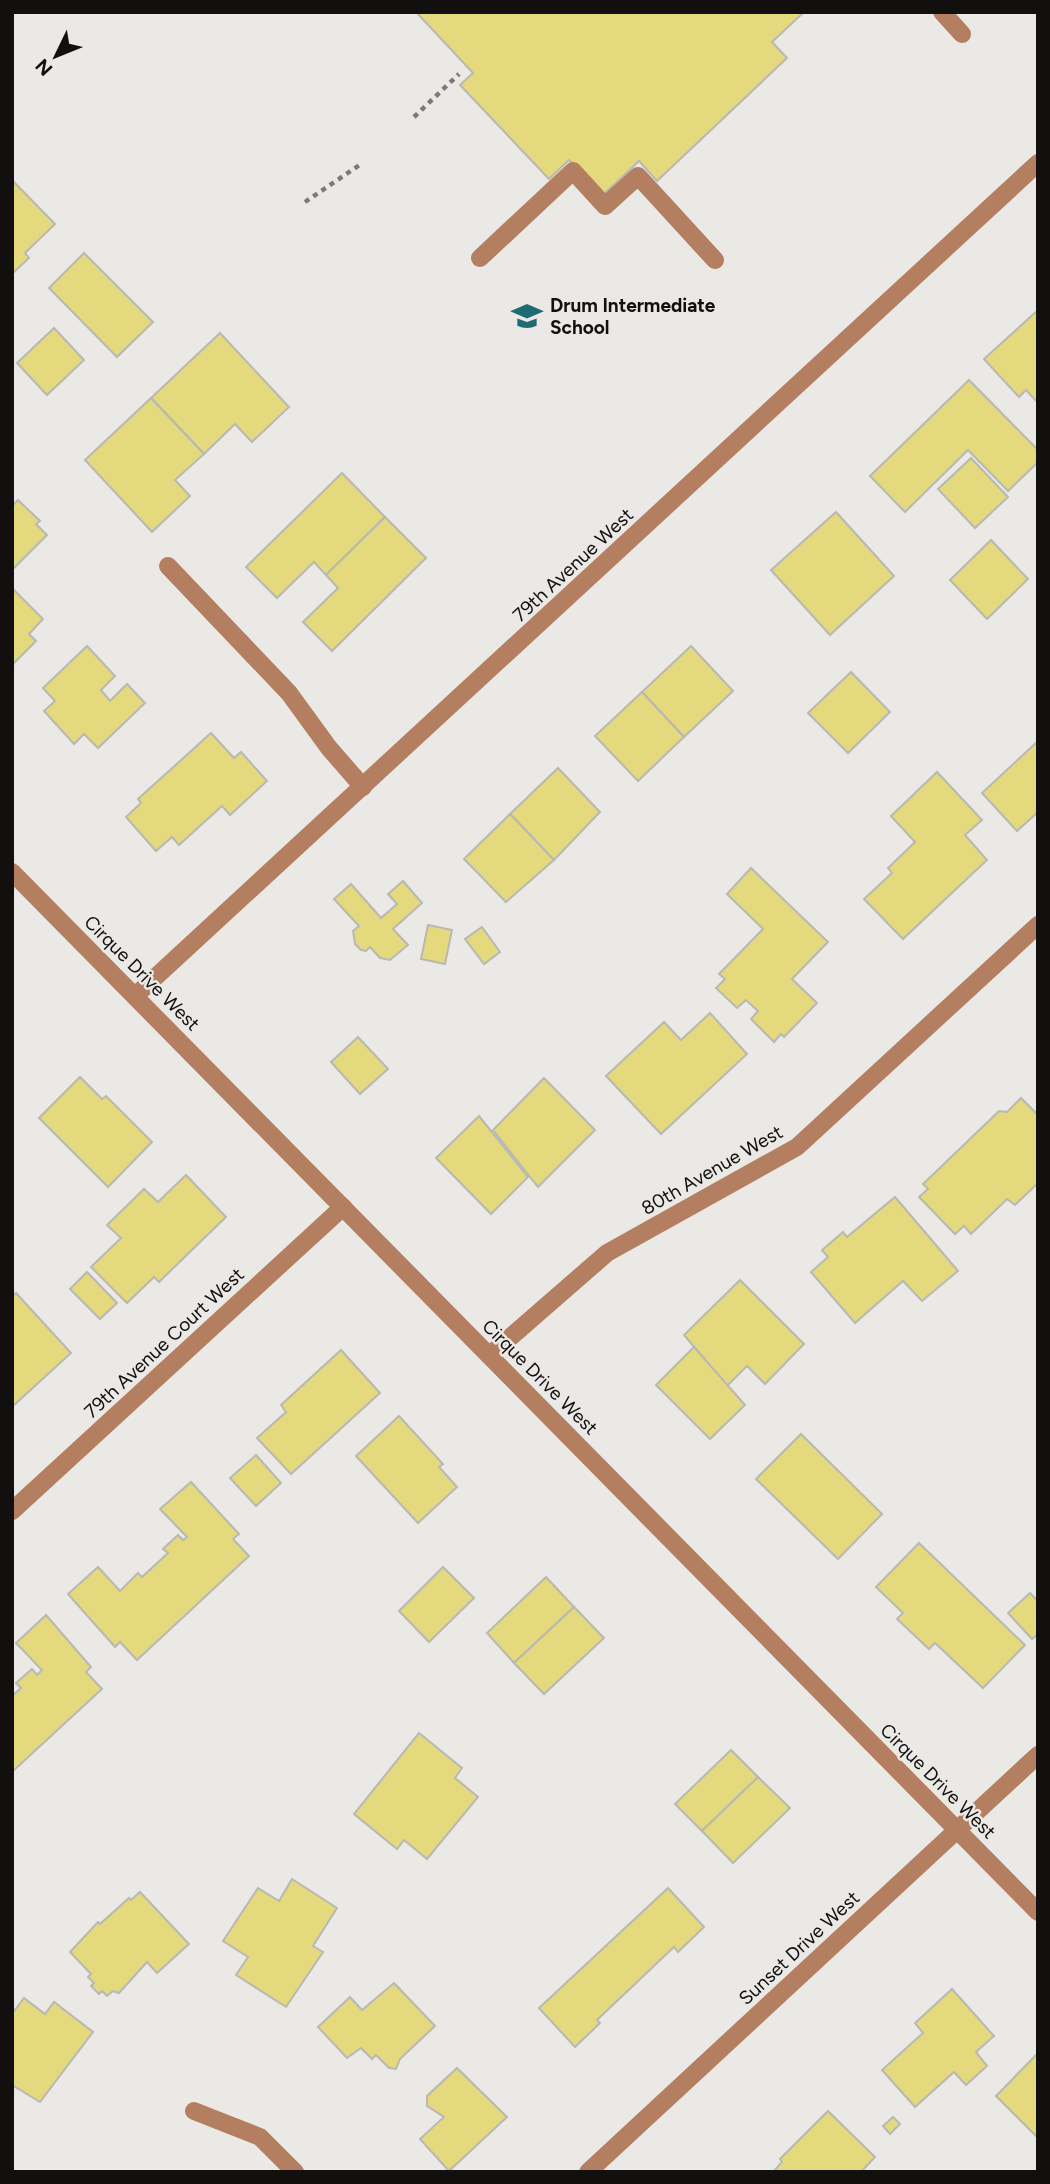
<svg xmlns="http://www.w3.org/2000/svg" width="1050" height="2184" viewBox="0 0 1050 2184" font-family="Figtree,sans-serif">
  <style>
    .building { fill: #e4d97c; stroke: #b8b8b4; stroke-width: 2 }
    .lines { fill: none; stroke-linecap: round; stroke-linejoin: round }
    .path { stroke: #7b7a78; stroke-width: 4.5; stroke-dasharray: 5 5; stroke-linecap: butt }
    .minor { stroke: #b47f61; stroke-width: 18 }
    .labels { text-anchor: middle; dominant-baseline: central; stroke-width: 5; stroke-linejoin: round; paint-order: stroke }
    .poi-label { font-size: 19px; font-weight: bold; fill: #11100f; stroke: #ebe9e6; text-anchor: start }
    .street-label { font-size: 19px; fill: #11100f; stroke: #ebe9e6 }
  </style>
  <rect width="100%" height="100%" fill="#ebe9e6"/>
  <g class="building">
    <path d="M416 12H804L772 42 787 58 657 181 639 161 603 195 569 160 549 179 460 85 473 73Z"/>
    <path d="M12 180 55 224 25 253 29 258 12 274Z"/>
    <path d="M84 253 153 322 117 357 49 288Z"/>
    <path d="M1038 310V403L1026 390 1019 397 984 359Z"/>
    <path d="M54 328 84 360 47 395 17 363Z"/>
    <path d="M220 333 289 407 252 442 235 424 204 454 151 398Z"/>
    <path d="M969 380 1038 450V462L1008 491 968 450 905 512 870 476Z"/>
    <path d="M151 398 204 454 175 480 190 496 152 532 85 460Z"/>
    <path d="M971 458 1008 497 975 528 938 489Z"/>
    <path d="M342 473 385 517 326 575 314 562 277 598 246 567Z"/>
    <path d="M18 500 40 521 36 524 47 535 12 570V506Z"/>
    <path d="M836 512 894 576 830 635 771 570Z"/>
    <path d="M385 517 426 558 332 651 303 622 338 588 326 575Z"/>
    <path d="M991 540 1028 579 987 619 950 580Z"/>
    <path d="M13 589 43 619 29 634 36 641 12 665Z"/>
    <path d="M87 646 115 676 101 690 110 701 127 684 145 703 98 748 84 734 74 744 44 711 55 701 43 688Z"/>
    <path d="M691 646 733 691 684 737 642 692Z"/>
    <path d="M851 672 890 712 848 753 808 713Z"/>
    <path d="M642 692 684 737 638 781 595 736Z"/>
    <path d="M211 733 234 758 241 752 267 781 230 815 222 806 179 845 172 837 156 851 126 817 141 803 138 799Z"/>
    <path d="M1038 741V812L1017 831 982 793Z"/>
    <path d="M558 768 600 812 554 860 510 814Z"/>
    <path d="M937 772 982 820 965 835 987 860 903 939 864 899 892 873 888 868 915 842 891 816Z"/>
    <path d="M510 814 554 860 506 902 464 859Z"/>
    <path d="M751 868 828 942 792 979 817 1003 784 1037 781 1034 774 1042 751 1019 758 1011 746 1000 737 1008 716 988 725 979 719 974 763 929 727 894Z"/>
    <path d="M403 881 422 903 393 929 408 945 390 960 380 958 370 947 366 951 361 950 355 944 353 931 359 926 334 899 351 884 381 918 397 904 388 894Z"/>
    <path d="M428 925 452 930 445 964 421 959Z"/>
    <path d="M482 927 500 952 484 964 465 939Z"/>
    <path d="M710 1013 747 1054 661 1134 606 1076 664 1022 681 1040Z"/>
    <path d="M358 1037 388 1069 360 1094 331 1062Z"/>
    <path d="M80 1077 102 1099 106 1096 152 1142 108 1187 39 1118Z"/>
    <path d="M544 1078 595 1130 538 1187 493 1130Z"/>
    <path d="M1021 1098 1038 1115V1183L1015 1205 1007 1199 971 1234 964 1226 955 1234 919 1197 928 1189 923 1184 999 1111 1007 1112Z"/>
    <path d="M479 1116 528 1177 491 1214 436 1158Z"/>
    <path d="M186 1175 226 1217 159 1282 154 1277 127 1303 91 1267 121 1238 107 1225 144 1189 158 1202Z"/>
    <path d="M895 1197 958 1271 922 1301 903 1281 855 1323 811 1272 828 1257 822 1250 843 1232 847 1237Z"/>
    <path d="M87 1272 117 1303 100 1319 70 1289Z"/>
    <path d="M740 1280 804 1344 765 1384 747 1366 727 1386 684 1335Z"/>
    <path d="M16 1293 71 1353 12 1407V1297Z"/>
    <path d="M694 1347 745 1405 710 1439 656 1385Z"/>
    <path d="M341 1350 380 1393 291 1474 257 1438 286 1412 281 1405Z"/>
    <path d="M399 1416 443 1464 439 1467 457 1487 418 1523 356 1456Z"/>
    <path d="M801 1434 882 1514 838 1559 756 1479Z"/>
    <path d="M256 1455 281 1483 256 1506 230 1478Z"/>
    <path d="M191 1482 239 1534 233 1539 249 1556 137 1660 120 1642 115 1647 68 1594 98 1567 120 1591 138 1573 142 1577 168 1553 163 1549 178 1535 183 1540 187 1537 160 1509Z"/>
    <path d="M919 1543 1025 1645 983 1688 935 1643 929 1649 897 1619 903 1613 876 1587Z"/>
    <path d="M443 1567 474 1598 429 1642 399 1611Z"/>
    <path d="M546 1577 574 1607 514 1663 487 1633Z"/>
    <path d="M1030 1593 1038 1601V1634L1032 1639 1008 1613Z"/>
    <path d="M574 1607 604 1638 544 1694 514 1663Z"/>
    <path d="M46 1615 91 1667 86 1672 102 1689 12 1772V1696L21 1688 16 1683 32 1669 37 1675 42 1670 16 1643Z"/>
    <path d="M419 1733 462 1768 455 1778 478 1797 427 1859 404 1840 397 1849 354 1814Z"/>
    <path d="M731 1750 758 1777 702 1831 675 1804Z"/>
    <path d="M758 1777 790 1808 733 1863 702 1831Z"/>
    <path d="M292 1879 337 1908 313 1946 323 1952 286 2007 236 1975 248 1957 223 1941 258 1888 279 1901Z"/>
    <path d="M668 1888 704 1927 678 1952 674 1947 597 2020 600 2023 575 2047 539 2008Z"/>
    <path d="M140 1892 189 1944 157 1973 147 1962 119 1993 113 1991 107 1996 102 1991 99 1994 91 1986 94 1983 88 1977 91 1974 70 1952 98 1922 100 1924 129 1898 131 1900Z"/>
    <path d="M394 1983 435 2026 400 2059 396 2069 389 2068 376 2055 372 2059 361 2048 347 2058 318 2027 350 1997 362 2010Z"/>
    <path d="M952 1989 994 2036 976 2052 987 2066 966 2085 954 2072 915 2107 882 2070 923 2033 915 2023Z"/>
    <path d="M24 1998 45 2014 54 2002 93 2032 40 2102 12 2085V2014Z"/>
    <path d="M1038 2053V2138L996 2096Z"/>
    <path d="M457 2068 507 2117 449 2171 420 2139 444 2117 427 2106V2096Z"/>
    <path d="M828 2111 875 2157 861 2172H773L782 2162 780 2159Z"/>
    <path d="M893 2117 900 2124 890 2134 883 2126Z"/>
  </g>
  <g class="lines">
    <g class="path">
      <path d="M414 117 459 74"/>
      <path d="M305 202 361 164"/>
    </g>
    <g class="minor">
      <path d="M942 12 962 34"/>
      <path d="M480 258 573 171 605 206 638 176 715 260"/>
      <path d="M168 566 289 693 329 748 363 787"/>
      <path d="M12 872 1038 1912"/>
      <path d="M135 996 1038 163"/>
      <path d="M490 1355 607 1253 797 1147 1038 925"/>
      <path d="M12 1511 343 1207"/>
      <path d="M194 2111 260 2137 295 2172"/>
      <path d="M588 2172 1038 1755"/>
    </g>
  </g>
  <defs>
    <g id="school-bare" transform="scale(2.415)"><path d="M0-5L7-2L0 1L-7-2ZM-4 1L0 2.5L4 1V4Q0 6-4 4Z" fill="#1f6b72" stroke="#ebe9e6" stroke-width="2.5" paint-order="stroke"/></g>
  </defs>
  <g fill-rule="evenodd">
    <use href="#school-bare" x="527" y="316"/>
  </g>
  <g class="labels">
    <g class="poi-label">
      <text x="550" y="305">Drum Intermediate<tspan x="550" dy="22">School</tspan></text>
    </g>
    <g class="street-label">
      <text transform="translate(573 565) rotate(-43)">79th Avenue West</text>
      <text transform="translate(142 973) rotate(45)">Cirque Drive West</text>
      <text transform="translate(712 1170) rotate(-30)">80th Avenue West</text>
      <text transform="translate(164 1343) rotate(-43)">79th Avenue Court West</text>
      <text transform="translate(540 1377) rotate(45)">Cirque Drive West</text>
      <text transform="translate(938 1781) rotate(45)">Cirque Drive West</text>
      <text transform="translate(799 1948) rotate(-43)">Sunset Drive West</text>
    </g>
  </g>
  <rect width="1050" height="2184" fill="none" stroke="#11100f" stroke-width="28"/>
  <g transform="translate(56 56) rotate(227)" stroke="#ebe9e6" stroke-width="5" paint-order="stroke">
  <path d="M0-5L12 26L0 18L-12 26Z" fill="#11100f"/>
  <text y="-10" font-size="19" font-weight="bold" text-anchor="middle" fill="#11100f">N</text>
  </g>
</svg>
